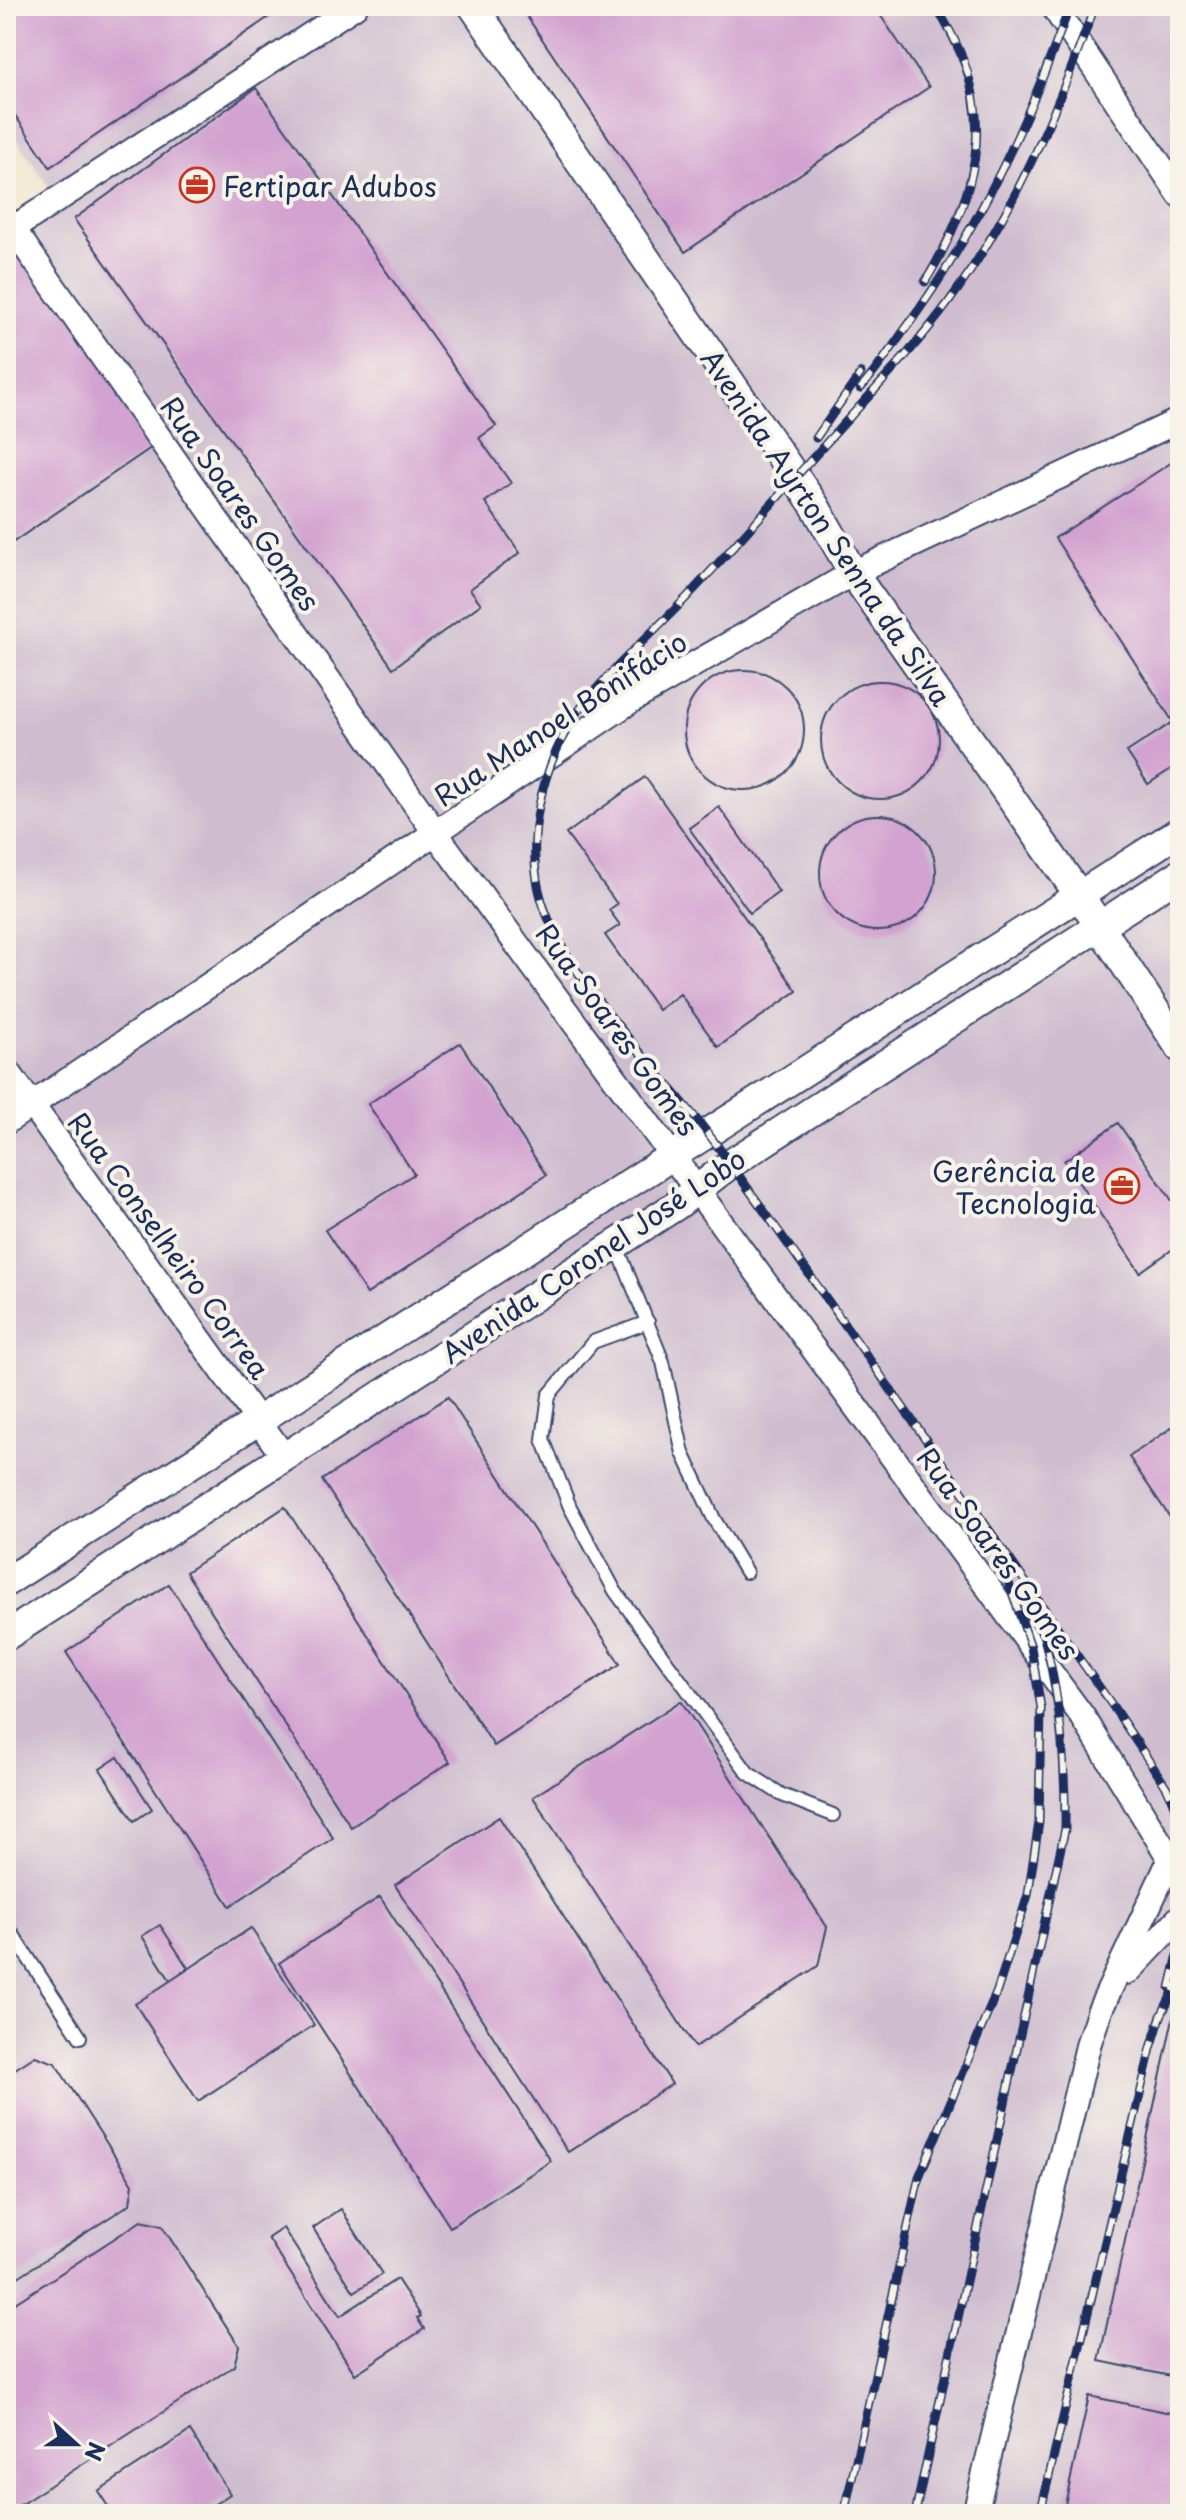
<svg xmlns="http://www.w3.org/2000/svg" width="1186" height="2520" viewBox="0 0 1186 2520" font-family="'Playpen Sans',sans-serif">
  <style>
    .industrial { fill: #cfbdcf }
    .building { fill: #d2a2d0 }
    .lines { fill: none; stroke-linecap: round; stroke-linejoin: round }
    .service-casing { stroke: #3b4a6e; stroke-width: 16 }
    .minor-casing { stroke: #3b4a6e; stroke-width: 28 }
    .tertiary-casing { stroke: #3b4a6e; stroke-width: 32 }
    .service { stroke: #fff; stroke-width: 12 }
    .minor { stroke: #fff; stroke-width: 24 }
    .tertiary { stroke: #fff; stroke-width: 28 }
    .rail-casing { stroke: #1b2f5e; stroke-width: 9 }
    .rail { stroke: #f7f3e8; stroke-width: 6; stroke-dasharray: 18; stroke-linecap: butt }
    .labels { text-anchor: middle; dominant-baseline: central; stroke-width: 8; stroke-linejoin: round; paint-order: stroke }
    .poi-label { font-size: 28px; fill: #1b2f5e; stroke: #f7f3e8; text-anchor: start }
    .street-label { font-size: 28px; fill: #1b2f5e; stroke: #f7f3e8 }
  </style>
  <rect width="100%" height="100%" fill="#f7f3e8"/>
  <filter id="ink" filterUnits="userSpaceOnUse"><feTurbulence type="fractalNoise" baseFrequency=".0125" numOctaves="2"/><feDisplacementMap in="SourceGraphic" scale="16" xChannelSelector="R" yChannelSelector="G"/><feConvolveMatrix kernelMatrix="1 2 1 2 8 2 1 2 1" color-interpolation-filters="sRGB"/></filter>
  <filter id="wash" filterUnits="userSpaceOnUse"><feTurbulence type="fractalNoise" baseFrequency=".006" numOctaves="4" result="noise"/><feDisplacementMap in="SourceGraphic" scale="32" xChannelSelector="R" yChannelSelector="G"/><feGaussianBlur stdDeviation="1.8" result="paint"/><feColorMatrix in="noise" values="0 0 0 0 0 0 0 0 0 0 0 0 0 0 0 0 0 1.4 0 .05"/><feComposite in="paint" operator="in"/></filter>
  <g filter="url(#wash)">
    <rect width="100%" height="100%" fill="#f0e6cb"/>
    <path class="industrial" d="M6 6H1180V2514H6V236L57 199 6 123Z"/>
    <g id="blocks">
      <g class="building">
        <path d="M6 6H285L50 167 6 102Z"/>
        <path d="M520 6H874L929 87 685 252Z"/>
        <path d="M256 88 496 426 479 438 511 483 485 502 520 553 470 589 481 604 393 668 74 219Z"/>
        <path d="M26 249 158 443 6 547V263Z"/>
        <path d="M1180 457V763L1148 784 1127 752 1173 722 1055 538Z"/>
        <circle cx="744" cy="730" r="60"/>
        <circle cx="880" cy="740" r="59"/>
        <path d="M645 777 797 991 718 1047 680 994 658 1010 605 935 620 925 609 910 617 904 566 834Z"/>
        <path d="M719 807 779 892 750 913 689 828Z"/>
        <circle cx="878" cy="873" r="58"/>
        <path d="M460 1043 546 1175 367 1294 325 1230 414 1174 368 1104Z"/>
        <path d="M1118 1123 1180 1212V1244L1140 1272 1064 1161Z"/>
        <path d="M448 1397 620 1664 494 1746 322 1480Z"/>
        <path d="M1180 1422V1532L1129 1457Z"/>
        <path d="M285 1507 450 1762 351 1827 186 1572Z"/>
        <path d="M169 1584 333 1838 230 1906 66 1652Z"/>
        <path d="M681 1701 827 1927 818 1966 695 2047 533 1797Z"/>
        <path d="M118 1757 152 1809 134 1821 100 1769Z"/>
        <path d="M499 1817 672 2084 568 2152 395 1885Z"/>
        <path d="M380 1897 551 2161 450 2227 279 1963Z"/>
        <path d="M160 1925 188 1968 170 1980 142 1936Z"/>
        <path d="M251 1928 314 2025 198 2101 135 2004Z"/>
        <path d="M1173 2018 1180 2019V2378L1099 2361Z"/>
        <path d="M35 2056 55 2063 133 2184 130 2204 6 2285V2075Z"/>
        <path d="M341 2209 382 2274 354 2292 313 2228Z"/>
        <path d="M141 2221 162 2226 239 2346 234 2366 6 2514V2309Z"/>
        <path d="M283 2228 340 2316 397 2279 421 2316 417 2318 424 2329 355 2374 268 2238Z"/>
        <path d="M1089 2396 1180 2415V2514H1063Z"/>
        <path d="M190 2431 230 2494 200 2514H113L98 2491Z"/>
      </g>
    </g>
  </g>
  <g filter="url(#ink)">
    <use href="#blocks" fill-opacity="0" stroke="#3b4a6e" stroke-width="2"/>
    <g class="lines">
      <g class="service-casing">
        <g id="service">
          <path d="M616 1244 663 1362 683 1453 714 1519 746 1572"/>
          <path d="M648 1322 593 1342 549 1395 543 1439 570 1507 615 1591 748 1773 782 1795 833 1815"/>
          <path d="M6 1924 80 2037"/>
        </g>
      </g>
      <g class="minor-casing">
        <g id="minor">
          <path d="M1053 6 1180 195"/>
          <path d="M6 219 437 835 1083 1717 1180 1875"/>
          <path d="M6 233 355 6"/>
          <path d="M6 1069 285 1458"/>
          <path d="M6 1122 632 700 853 573 1180 420"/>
          <path d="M1128 1972 1180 1917"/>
          <path d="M975 2514 1089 2042 1100 2010 1170 1860 1178 1850"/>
        </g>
      </g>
      <g class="tertiary-casing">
        <g id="tertiary">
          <path d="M473 6 815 506 853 573 1079 895 1180 1048"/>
          <path d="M6 1582 1180 831"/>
          <path d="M6 1636 677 1205 730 1164 1180 874"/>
        </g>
      </g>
      <use href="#service" class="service"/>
      <use href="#minor" class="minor"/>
      <use href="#tertiary" class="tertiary"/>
      <g class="rail-casing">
        <g id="rail">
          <path d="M1095 6C1056 112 1015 212 948 303 915 348 876 388 839 429 788 485 738 543 686 598 650 636 591 686 567 729 541 777 527 836 539 890 558 975 664 1073 716 1144 850 1329 980 1518 1112 1705L1167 1788 1180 1819"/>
          <path d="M925 282C983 186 1000 104 935 6"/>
          <path d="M860 389C879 368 894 344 911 321 984 219 1027 123 1070 6"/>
          <path d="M816 438 861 373"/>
          <path d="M1170 1988 1180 1946"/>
          <path d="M844 2514 919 2177 997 1991 1028 1895 1039 1822 1041 1708 1031 1647 1000 1558"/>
          <path d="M915 2514 1065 1829C1066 1754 1059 1677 1034 1605"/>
          <path d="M1040 2514 1151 2048 1161 2016 1180 1978"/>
        </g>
      </g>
      <use href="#rail" class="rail"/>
    </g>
  </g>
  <defs>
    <g id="office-ring" transform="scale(1.8)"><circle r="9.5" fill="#f7f3e8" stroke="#c8321e" stroke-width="1.5"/><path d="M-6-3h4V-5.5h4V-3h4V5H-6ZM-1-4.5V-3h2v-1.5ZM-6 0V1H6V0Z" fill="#c8321e"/></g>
  </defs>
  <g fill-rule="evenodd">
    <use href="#office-ring" x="197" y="185"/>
    <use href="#office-ring" x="1122" y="1186"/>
  </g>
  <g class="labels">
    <g class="poi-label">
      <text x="223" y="185">Fertipar Adubos</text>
      <text x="1096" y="1170" text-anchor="end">Gerência de<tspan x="1096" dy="32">Tecnologia</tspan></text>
    </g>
    <g class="street-label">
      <text transform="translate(241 503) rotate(55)">Rua Soares Gomes</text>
      <text transform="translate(827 527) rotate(56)">Avenida Ayrton Senna da Silva</text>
      <text transform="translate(560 718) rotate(-33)">Rua Manoel Bonifácio</text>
      <text transform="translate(618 1029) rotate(54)">Rua Soares Gomes</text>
      <text transform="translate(170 1245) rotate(54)">Rua Conselheiro Correa</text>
      <text transform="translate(593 1255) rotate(-34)">Avenida Coronel José Lobo</text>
      <text transform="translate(999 1553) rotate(54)">Rua Soares Gomes</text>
    </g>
  </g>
  <rect width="1186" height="2520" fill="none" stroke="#f7f3e8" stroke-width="32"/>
  <g transform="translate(76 2444) rotate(111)" stroke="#f7f3e8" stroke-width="6" paint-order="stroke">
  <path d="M0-6L14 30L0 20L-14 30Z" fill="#1b2f5e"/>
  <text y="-12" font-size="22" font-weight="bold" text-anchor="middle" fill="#1b2f5e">N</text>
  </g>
</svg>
